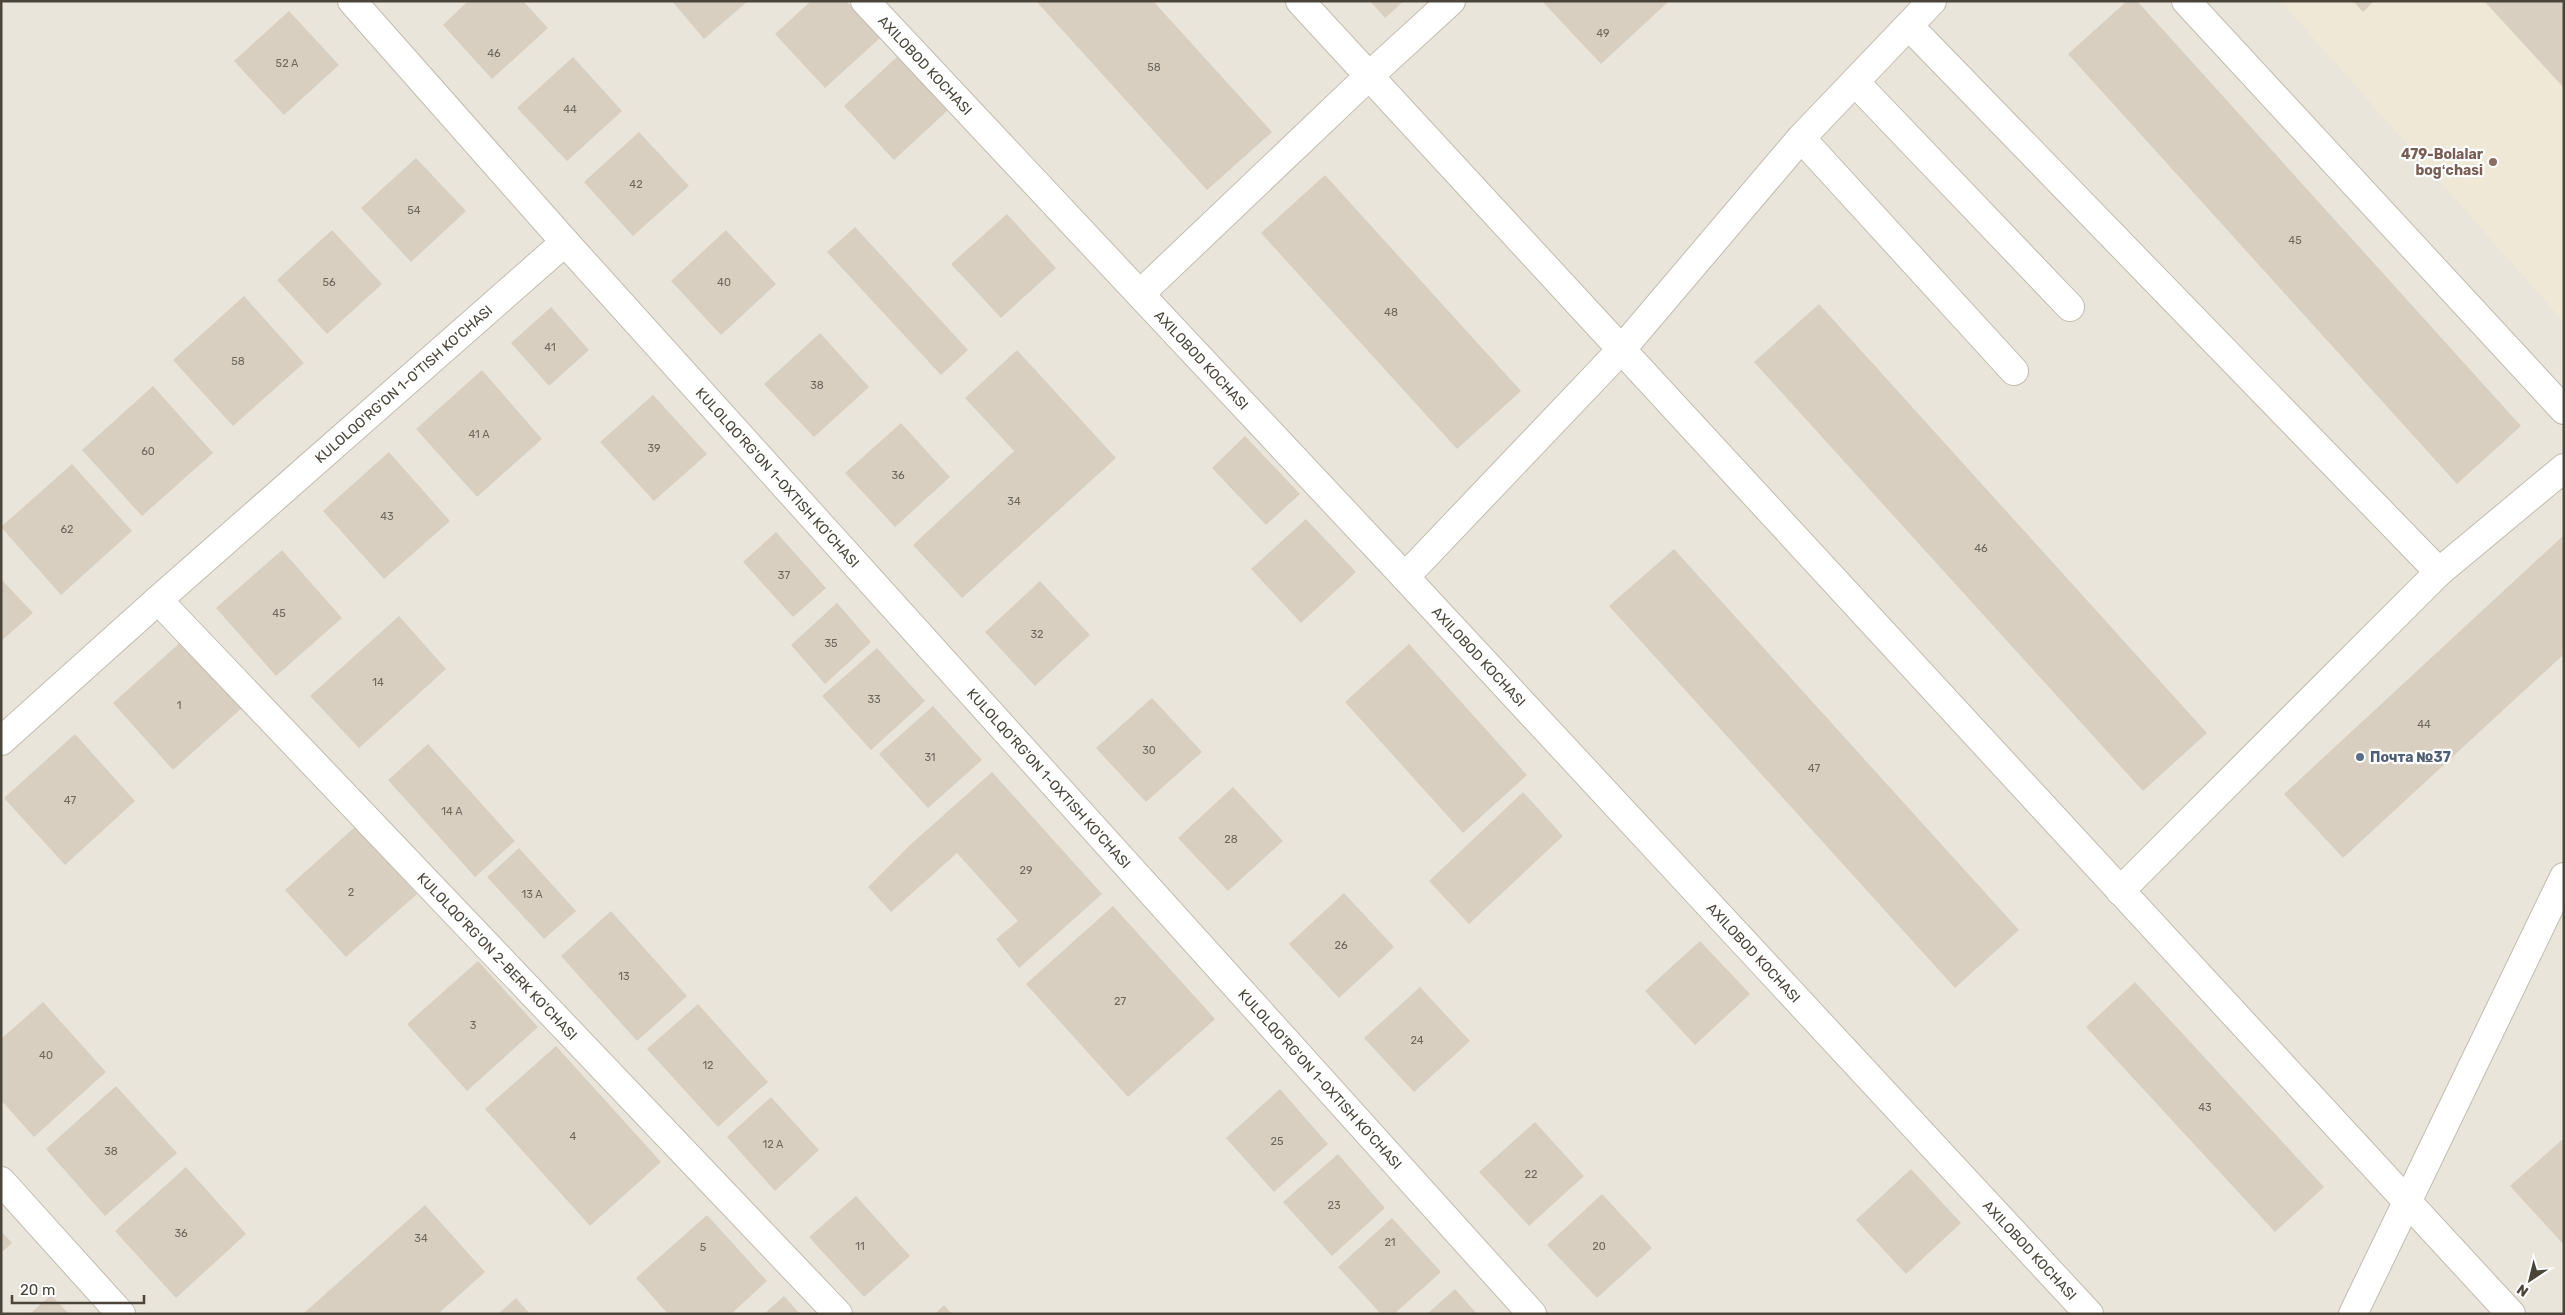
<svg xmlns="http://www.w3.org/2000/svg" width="2565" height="1315" viewBox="0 0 2565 1315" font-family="Rubik,sans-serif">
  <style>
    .residential { fill: #eae5da }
    .education { fill: #efe8d6 }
    .building { fill: #d8cfc1 }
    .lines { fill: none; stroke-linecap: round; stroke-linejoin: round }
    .minor-casing { stroke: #c2bbae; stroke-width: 30 }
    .minor { stroke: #fff; stroke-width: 28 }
    .education-dot { fill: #8d6e63; stroke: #fff; stroke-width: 2 }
    .service-dot { fill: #5c6f8a; stroke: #fff; stroke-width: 2 }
    .labels { text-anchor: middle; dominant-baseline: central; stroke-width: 4.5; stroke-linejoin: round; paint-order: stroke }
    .number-label { font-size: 11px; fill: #6e675b }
    .street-label { font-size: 14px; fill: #4b4439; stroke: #fff }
    .education-label { font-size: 14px; font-weight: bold; fill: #785e54; stroke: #fff; text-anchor: end }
    .service-label { font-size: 14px; font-weight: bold; fill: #4e5e75; stroke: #fff; text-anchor: start }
  </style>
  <rect width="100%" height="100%" fill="#f6f3ec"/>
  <rect class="residential" x="1" y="1" width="2563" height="1313"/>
  <path class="education" d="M2281 1H2564V322Z"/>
  <g class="building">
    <path d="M468 1H523L548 28 492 79 443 25Z"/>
    <path d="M672 1H748L704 39Z"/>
    <path d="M811 1H846L880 38 825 88 775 34Z"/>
    <path d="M1036 1H1153L1272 132 1207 190Z"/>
    <path d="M1370 1H1404L1385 18Z"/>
    <path d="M1542 1H1669L1601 64Z"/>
    <path d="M2127 1H2137L2521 426 2457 484 2068 54Z"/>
    <path d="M2353 1H2374L2363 12Z"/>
    <path d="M2484 1H2564V88Z"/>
    <path d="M289 11 339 65 284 115 234 61Z"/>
    <path d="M899 55 949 109 894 160 844 106Z"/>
    <path d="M573 57 622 111 567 161 517 108Z"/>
    <path d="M639 132 689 186 633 236 584 182Z"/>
    <path d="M416 158 466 211 411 262 361 208Z"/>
    <path d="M1325 175 1521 391 1457 449 1261 233Z"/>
    <path d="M1007 214 1056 268 1001 318 951 264Z"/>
    <path d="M855 227 968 350 941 375 827 252Z"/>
    <path d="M332 230 382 284 327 334 277 280Z"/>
    <path d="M726 230 776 284 721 335 671 281Z"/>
    <path d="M244 296 304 363 233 426 173 360Z"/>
    <path d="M1819 304 2207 733 2143 791 1754 362Z"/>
    <path d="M551 307 589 350 549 386 511 343Z"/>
    <path d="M820 333 869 387 814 437 764 384Z"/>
    <path d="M1017 350 1116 458 962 598 913 545 1014 451 965 398Z"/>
    <path d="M482 370 542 439 477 497 416 429Z"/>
    <path d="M153 386 213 453 142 516 82 450Z"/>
    <path d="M653 395 707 454 654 501 600 442Z"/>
    <path d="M901 423 950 477 895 527 845 473Z"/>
    <path d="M1245 436 1300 494 1266 525 1212 468Z"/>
    <path d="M389 452 450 521 384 579 323 511Z"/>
    <path d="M72 464 132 531 61 595 1 527Z"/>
    <path d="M1306 519 1356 572 1301 623 1251 569Z"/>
    <path d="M776 532 826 588 793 617 743 562Z"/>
    <path d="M2564 535V654L2343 858 2284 794Z"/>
    <path d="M1674 549 2019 930 1955 988 1609 606Z"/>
    <path d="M282 550 342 618 276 676 216 608Z"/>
    <path d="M1 579 33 613 1 641Z"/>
    <path d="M1040 581 1090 635 1035 686 985 632Z"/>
    <path d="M837 603 871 642 825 684 791 645Z"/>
    <path d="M399 616 446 669 359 748 310 696Z"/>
    <path d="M184 639 244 706 173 770 113 703Z"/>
    <path d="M1409 644 1527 775 1463 833 1345 702Z"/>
    <path d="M877 648 925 701 871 750 822 696Z"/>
    <path d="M1152 698 1202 752 1146 802 1096 748Z"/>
    <path d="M933 706 982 760 928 808 879 754Z"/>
    <path d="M75 734 135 801 65 865 4 798Z"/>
    <path d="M428 744 515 841 475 877 388 780Z"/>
    <path d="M992 772 1102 894 1019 968 996 939 1018 921 957 853 891 912 868 887 910 845Z"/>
    <path d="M1233 787 1283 841 1228 891 1178 838Z"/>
    <path d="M1523 792 1563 836 1469 924 1429 881Z"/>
    <path d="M356 826 417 894 346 957 285 890Z"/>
    <path d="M519 848 576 911 544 939 487 877Z"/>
    <path d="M1344 893 1394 947 1339 998 1289 944Z"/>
    <path d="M1113 906 1215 1019 1128 1097 1026 984Z"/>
    <path d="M611 911 687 996 637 1041 561 956Z"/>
    <path d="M1700 941 1750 994 1695 1045 1645 991Z"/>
    <path d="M478 961 538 1027 467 1091 407 1024Z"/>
    <path d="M2135 982 2324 1187 2275 1232 2086 1027Z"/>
    <path d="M1420 987 1470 1041 1414 1092 1364 1038Z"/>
    <path d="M43 1002 106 1072 34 1137 1 1100V1039Z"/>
    <path d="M698 1004 768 1082 718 1127 647 1049Z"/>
    <path d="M556 1046 661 1162 590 1226 485 1109Z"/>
    <path d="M116 1086 177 1153 105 1216 46 1149Z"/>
    <path d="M1280 1089 1328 1144 1274 1192 1226 1138Z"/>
    <path d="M771 1097 819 1150 775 1191 727 1137Z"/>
    <path d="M1535 1122 1584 1176 1529 1226 1479 1172Z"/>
    <path d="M2564 1138V1245L2510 1186Z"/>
    <path d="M1338 1154 1385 1208 1332 1256 1283 1202Z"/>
    <path d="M186 1167 246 1234 176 1298 115 1231Z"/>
    <path d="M1911 1169 1961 1223 1906 1274 1856 1220Z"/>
    <path d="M1602 1194 1652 1248 1597 1298 1547 1245Z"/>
    <path d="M856 1196 910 1256 864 1297 809 1237Z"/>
    <path d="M425 1205 485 1272 438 1314H303Z"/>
    <path d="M707 1215 767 1281 731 1314H668L636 1278Z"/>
    <path d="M1392 1218 1441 1272 1394 1314H1381L1338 1267Z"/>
    <path d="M1 1231 12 1243 1 1253Z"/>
    <path d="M1455 1289 1477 1314H1427Z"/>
    <path d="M51 1295 69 1314H30Z"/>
    <path d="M784 1296 800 1314H764Z"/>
    <path d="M516 1298 530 1314H498Z"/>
    <path d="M944 1305 952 1314H935Z"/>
  </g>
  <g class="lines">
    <g class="minor-casing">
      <g id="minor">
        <path id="s1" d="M352 1 565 242 1532 1314"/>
        <path id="s2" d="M865 1 1405 577 2089 1314"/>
        <path d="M1300 1 2511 1314"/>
        <path d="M2186 1 2564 410"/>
        <path d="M1909 26 2439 572"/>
        <path d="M1855 82 2070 307"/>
        <path d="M1801 138 2014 371"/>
        <path d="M1140 294 1368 77 1451 1"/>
        <path d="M1405 577 1621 350 1801 138 1932 1"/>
        <path id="s3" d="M158 600 838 1314"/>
        <path id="s4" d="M1 741 158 600 565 242"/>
        <path d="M2120 891 2439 572 2564 468"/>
        <path d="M1 1181 121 1314"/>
        <path d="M2353 1314 2564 877"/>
      </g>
    </g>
    <use href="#minor" class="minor"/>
  </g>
  <circle class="education-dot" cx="2493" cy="162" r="5"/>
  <circle class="service-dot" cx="2360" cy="757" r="5"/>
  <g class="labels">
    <g class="number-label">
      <text x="1603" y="33">49</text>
      <text x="494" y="53">46</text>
      <text x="287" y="63">52 A</text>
      <text x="1154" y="67">58</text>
      <text x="570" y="109">44</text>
      <text x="636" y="184">42</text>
      <text x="414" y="210">54</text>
      <text x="2295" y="240">45</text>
      <text x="329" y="282">56</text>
      <text x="724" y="282">40</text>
      <text x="1391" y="312">48</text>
      <text x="550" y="347">41</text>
      <text x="238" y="361">58</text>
      <text x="817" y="385">38</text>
      <text x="479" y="434">41 A</text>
      <text x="654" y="448">39</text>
      <text x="148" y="451">60</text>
      <text x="898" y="475">36</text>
      <text x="1014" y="501">34</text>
      <text x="387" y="516">43</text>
      <text x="67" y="529">62</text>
      <text x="1981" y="548">46</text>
      <text x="784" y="575">37</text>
      <text x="279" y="613">45</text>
      <text x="1037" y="634">32</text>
      <text x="831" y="643">35</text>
      <text x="378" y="682">14</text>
      <text x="874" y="699">33</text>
      <text x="179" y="705">1</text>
      <text x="2424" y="724">44</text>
      <text x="1149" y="750">30</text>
      <text x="930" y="757">31</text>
      <text x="1814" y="768">47</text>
      <text x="70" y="800">47</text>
      <text x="452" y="811">14 A</text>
      <text x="1231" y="839">28</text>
      <text x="1026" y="870">29</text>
      <text x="351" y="892">2</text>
      <text x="532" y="894">13 A</text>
      <text x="1341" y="945">26</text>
      <text x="624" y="976">13</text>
      <text x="1120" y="1001">27</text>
      <text x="473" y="1025">3</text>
      <text x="1417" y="1040">24</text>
      <text x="46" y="1055">40</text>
      <text x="708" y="1065">12</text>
      <text x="2205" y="1107">43</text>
      <text x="573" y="1136">4</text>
      <text x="1277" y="1141">25</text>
      <text x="773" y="1144">12 A</text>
      <text x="111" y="1151">38</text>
      <text x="1531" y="1174">22</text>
      <text x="1334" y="1205">23</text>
      <text x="181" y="1233">36</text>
      <text x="421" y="1238">34</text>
      <text x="1390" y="1242">21</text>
      <text x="860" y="1246">11</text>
      <text x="1599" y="1246">20</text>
      <text x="703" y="1247">5</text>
    </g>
    <g class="street-label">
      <text stroke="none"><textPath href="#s2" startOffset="88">AXILOBOD KOCHASI</textPath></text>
      <text stroke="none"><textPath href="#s2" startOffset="492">AXILOBOD KOCHASI</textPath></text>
      <text stroke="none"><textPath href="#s4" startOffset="538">KULOLQO'RG'ON 1-O'TISH KO'CHASI</textPath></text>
      <text stroke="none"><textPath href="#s1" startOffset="639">KULOLQO'RG'ON 1-OXTISH KO'CHASI</textPath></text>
      <text stroke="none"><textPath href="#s2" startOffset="898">AXILOBOD KOCHASI</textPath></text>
      <text stroke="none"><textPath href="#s1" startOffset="1044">KULOLQO'RG'ON 1-OXTISH KO'CHASI</textPath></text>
      <text stroke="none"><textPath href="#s2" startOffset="1302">AXILOBOD KOCHASI</textPath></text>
      <text stroke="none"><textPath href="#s3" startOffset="492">KULOLQO'RG'ON 2-BERK KO'CHASI</textPath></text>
      <text stroke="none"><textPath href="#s1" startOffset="1449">KULOLQO'RG'ON 1-OXTISH KO'CHASI</textPath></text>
      <text stroke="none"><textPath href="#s2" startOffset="1708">AXILOBOD KOCHASI</textPath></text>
    </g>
    <g class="education-label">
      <text x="2483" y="154">479-Bolalar<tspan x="2483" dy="16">bogʻchasi</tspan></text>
    </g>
    <g class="service-label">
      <text x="2370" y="757">Почта №37</text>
    </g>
  </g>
  <rect width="2565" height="1315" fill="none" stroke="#4b4439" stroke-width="5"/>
  <g transform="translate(2530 1280) rotate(215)" stroke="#ffffff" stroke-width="4" paint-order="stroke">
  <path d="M0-4L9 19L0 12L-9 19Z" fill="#4b4439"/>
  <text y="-8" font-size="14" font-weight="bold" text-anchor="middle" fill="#4b4439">N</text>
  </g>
  <path d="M12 1295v8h132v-8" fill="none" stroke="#4b4439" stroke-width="2.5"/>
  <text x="20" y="1295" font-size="15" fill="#4b4439" stroke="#ffffff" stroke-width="4" paint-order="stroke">20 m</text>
</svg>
